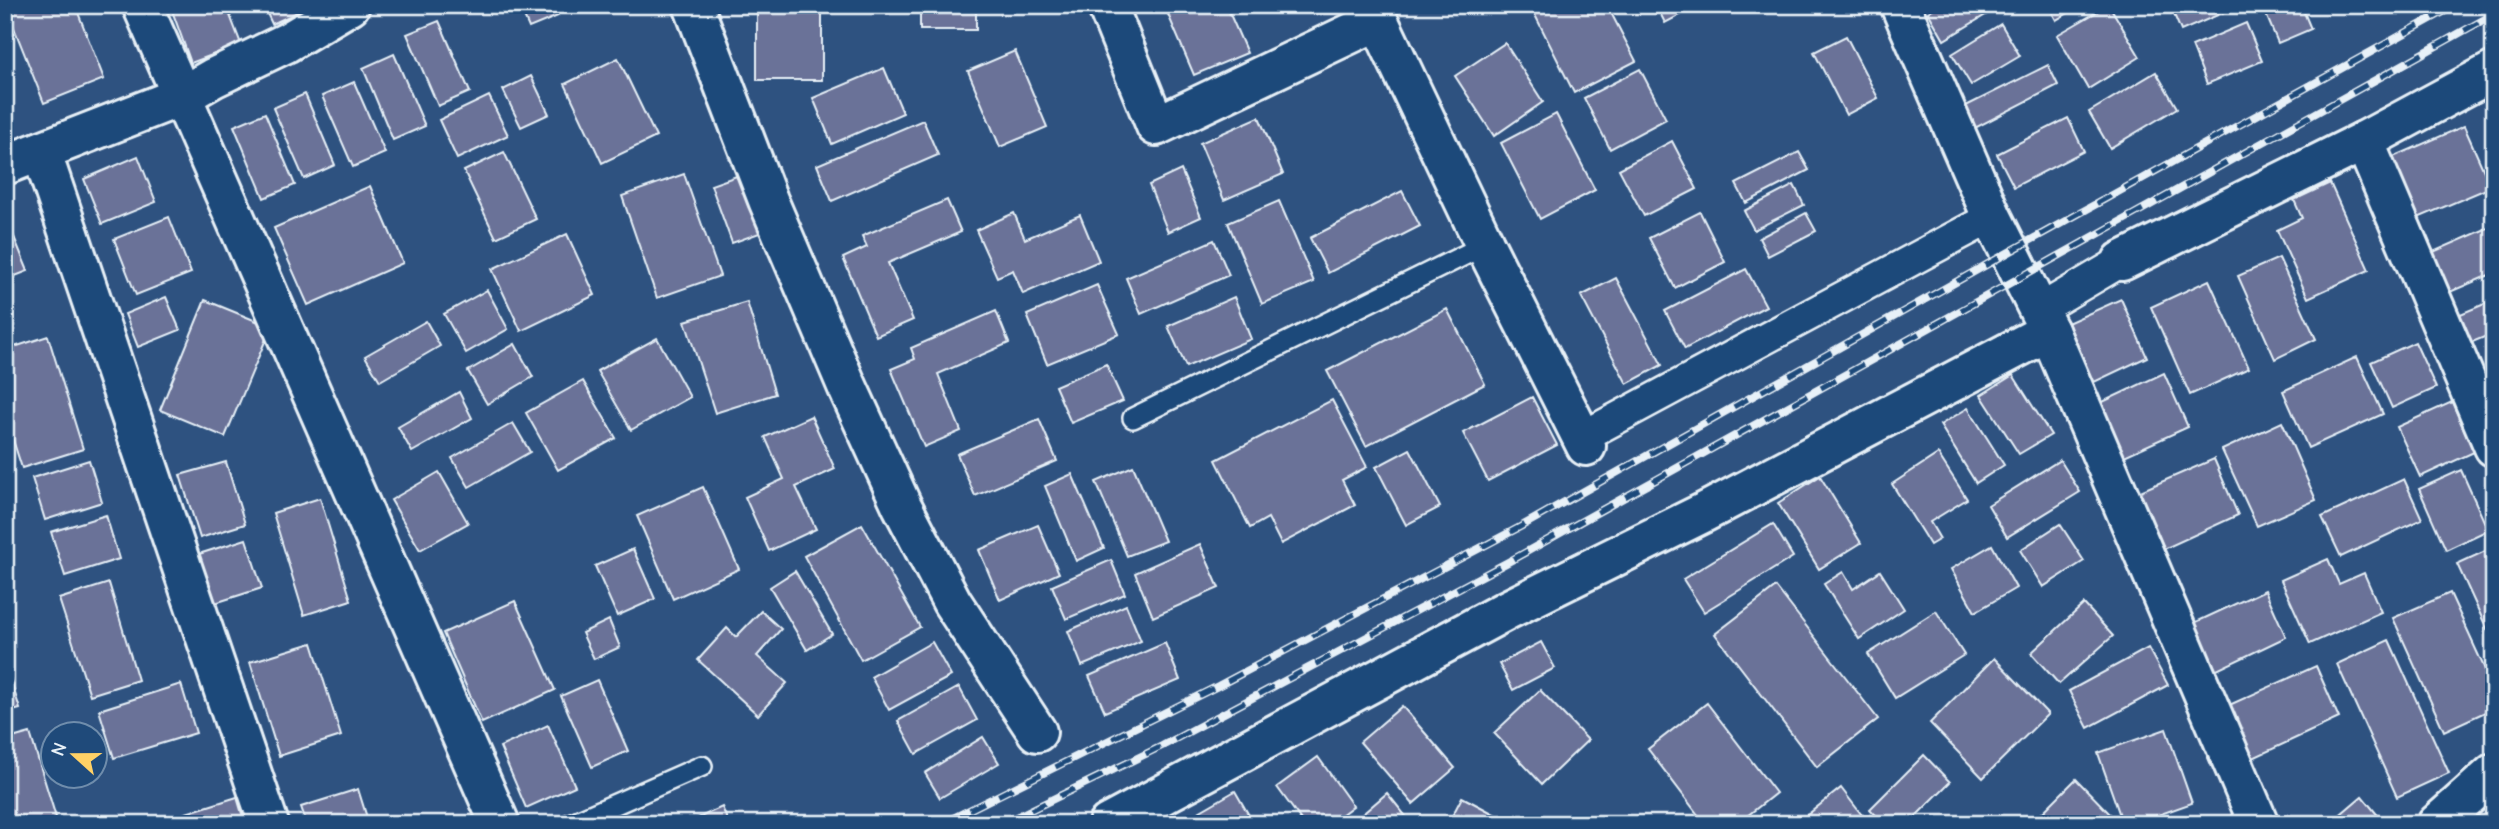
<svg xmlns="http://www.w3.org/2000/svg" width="2499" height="829" viewBox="0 0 2499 829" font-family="'Comic Neue',sans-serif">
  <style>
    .building { fill: #6a7298; stroke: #e8f1f8; stroke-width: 2 }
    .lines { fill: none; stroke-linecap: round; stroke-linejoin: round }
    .service-casing { stroke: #e8f1f8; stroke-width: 24 }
    .pedestrian-casing { stroke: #e8f1f8; stroke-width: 35 }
    .minor-casing { stroke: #e8f1f8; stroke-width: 44 }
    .service { stroke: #1f4a7a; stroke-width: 19 }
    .pedestrian { stroke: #1f4a7a; stroke-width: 30 }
    .minor { stroke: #1f4a7a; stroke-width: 38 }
    .rail-casing { stroke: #e8f1f8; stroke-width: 8 }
    .rail { stroke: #1f4a7a; stroke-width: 5; stroke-dasharray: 16; stroke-linecap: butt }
  </style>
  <rect width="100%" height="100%" fill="#2e5280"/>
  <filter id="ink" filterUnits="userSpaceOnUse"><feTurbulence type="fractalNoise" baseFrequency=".0143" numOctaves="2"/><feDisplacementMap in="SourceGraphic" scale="14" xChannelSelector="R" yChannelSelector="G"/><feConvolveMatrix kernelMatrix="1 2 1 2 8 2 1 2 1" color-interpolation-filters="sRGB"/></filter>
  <g filter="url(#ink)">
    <g class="building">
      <path d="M5 5H75L104 79 44 103Z"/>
      <path d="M170 5H226L241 44 191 63Z"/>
      <path d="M263 5H313L272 24Z"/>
      <path d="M519 5H553L558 16 529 28Z"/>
      <rect x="757" y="5" width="65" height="75"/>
      <rect x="920" y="5" width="56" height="25"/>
      <path d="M1164 5H1226L1247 53 1194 75Z"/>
      <path d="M1540 5H1607L1636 61 1574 93 1532 9Z"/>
      <path d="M1656 5H1699L1665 23Z"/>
      <path d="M1939 5H2002L1944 40 1928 12Z"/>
      <path d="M2048 5H2082L2056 20Z"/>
      <path d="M2109 5 2140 57 2088 89 2057 35Z"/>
      <path d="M2170 5H2233L2234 8 2181 31Z"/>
      <path d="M2262 5H2301L2311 29 2278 43Z"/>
      <path d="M439 21 470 92 438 106 407 34Z"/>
      <path d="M2246 23 2262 61 2207 84 2192 46Z"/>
      <path d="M2001 24 2020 56 1971 85 1952 54Z"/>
      <path d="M1846 36 1878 98 1846 115 1814 52Z"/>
      <path d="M1505 43 1543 102 1494 136 1455 76Z"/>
      <path d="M1015 51 1047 127 1000 147 968 71Z"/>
      <path d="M394 54 425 126 393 140 363 68Z"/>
      <path d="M618 58 656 137 602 163 565 84Z"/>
      <path d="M2048 65 2058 85 1975 128 1964 107Z"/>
      <path d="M884 68 903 113 832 144 813 98Z"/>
      <path d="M1640 69 1666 119 1610 149 1584 98Z"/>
      <path d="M2156 72 2177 108 2110 148 2089 112Z"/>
      <path d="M531 76 549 114 521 127 503 90Z"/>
      <path d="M354 82 385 153 353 167 322 96Z"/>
      <path d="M305 94 335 165 304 179 273 108Z"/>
      <path d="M489 96 508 135 457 159 439 120Z"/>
      <path d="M265 113 295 185 264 198 234 126Z"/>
      <path d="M1556 114 1595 190 1540 219 1501 143Z"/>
      <path d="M1259 117 1283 174 1224 200 1200 143Z"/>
      <path d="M2068 118 2084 151 2014 187 1997 154Z"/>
      <path d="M923 120 938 155 832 201 817 165Z"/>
      <path d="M2464 126 2491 187 2418 218 2393 157Z"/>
      <path d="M1672 141 1697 189 1644 216 1619 169Z"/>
      <path d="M504 152 536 219 496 238 464 171Z"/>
      <path d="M1799 152 1809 170 1746 203 1736 184Z"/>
      <path d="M138 156 156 202 102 224 84 179Z"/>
      <path d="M1181 170 1201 217 1168 232 1149 185Z"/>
      <path d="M745 173 765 231 732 243 711 185Z"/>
      <path d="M684 174 720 276 657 298 622 196Z"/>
      <path d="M2330 183 2369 270 2308 298 2277 230 2302 218 2294 200Z"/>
      <path d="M1794 185 1804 205 1754 230 1744 211Z"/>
      <path d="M370 186 403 263 308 305 274 228Z"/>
      <path d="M1402 191 1420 226 1328 273 1310 238Z"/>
      <path d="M947 200 961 232 888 263 913 320 876 336 843 258 867 247 862 236Z"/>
      <path d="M1279 201 1314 282 1262 304 1228 223Z"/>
      <path d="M1700 212 1725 262 1675 288 1649 238Z"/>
      <path d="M1014 213 1025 239 1080 215 1099 261 1023 294 1013 270 997 277 976 230Z"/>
      <path d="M1806 213 1816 231 1768 256 1759 238Z"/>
      <path d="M5 215 28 271 5 280Z"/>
      <path d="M169 217 191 273 136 295 114 239Z"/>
      <path d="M2490 227 2494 235V273L2450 292 2433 252Z"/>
      <path d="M567 234 595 295 521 331 492 269Z"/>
      <path d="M1214 240 1229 275 1141 314 1126 278Z"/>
      <path d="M2279 258 2316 339 2275 359 2238 276Z"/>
      <path d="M1746 269 1766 306 1685 349 1665 311Z"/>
      <path d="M1616 278 1662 365 1627 384 1581 296Z"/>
      <path d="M2209 280 2249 368 2190 395 2151 307Z"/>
      <path d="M1097 285 1119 334 1047 364 1027 315Z"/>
      <path d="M487 290 508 329 466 353 444 314Z"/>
      <path d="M166 297 180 330 138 347 125 314Z"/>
      <path d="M1234 297 1251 339 1186 367 1168 326Z"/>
      <path d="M2121 299 2147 357 2090 384 2063 325Z"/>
      <path d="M205 300 271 327 225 437 160 410Z"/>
      <path d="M2494 300V333L2470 343 2458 315Z"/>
      <path d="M747 302 775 394 715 413 685 321Z"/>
      <path d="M1447 309 1485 384 1366 446 1327 371Z"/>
      <path d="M996 311 1009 343 938 374 961 431 924 447 891 369 915 359 911 348Z"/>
      <path d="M426 321 440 346 380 381 365 356Z"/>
      <path d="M48 336 83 449 22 468 5 415V350Z"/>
      <path d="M657 338 690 397 631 430 597 371Z"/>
      <path d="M2415 342 2436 388 2392 408 2371 362Z"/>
      <path d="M515 344 533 377 487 404 468 371Z"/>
      <path d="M2357 357 2383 414 2308 448 2283 391Z"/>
      <path d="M1106 364 1123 401 1071 423 1055 386Z"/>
      <path d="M2164 373 2188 427 2120 458 2096 405Z"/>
      <path d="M2013 375 2051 435 2019 454 1981 395Z"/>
      <path d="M583 381 616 438 558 470 526 413Z"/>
      <path d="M459 392 472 418 412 452 398 427Z"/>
      <path d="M1532 397 1557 445 1488 481 1463 433Z"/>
      <path d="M1332 400 1367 467 1342 480 1355 505 1281 544 1268 518 1250 528 1216 460Z"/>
      <path d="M2452 402 2474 452 2420 477 2397 427Z"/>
      <path d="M1968 408 2004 465 1976 483 1940 425Z"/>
      <path d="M811 416 835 469 796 487 816 529 769 551 745 497 784 479 765 437Z"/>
      <path d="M1039 419 1057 461 975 496 957 454Z"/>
      <path d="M2282 422 2316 500 2257 526 2222 450Z"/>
      <path d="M513 423 530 452 469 487 452 458Z"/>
      <path d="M1410 449 1440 507 1406 525 1376 467Z"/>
      <path d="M1938 454 1967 499 1930 522 1940 539 1930 545 1892 484Z"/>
      <path d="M2214 459 2238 515 2164 549 2138 492Z"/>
      <path d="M89 460 102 502 45 520 32 478Z"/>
      <path d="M2060 460 2080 492 2007 537 1988 505Z"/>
      <path d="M226 462 245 524 200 538 180 475Z"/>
      <path d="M1133 466 1165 541 1127 556 1096 482Z"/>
      <path d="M2461 470 2488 530 2446 550 2419 489Z"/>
      <path d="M439 472 468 523 420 550 391 500Z"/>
      <path d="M1072 474 1104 548 1076 561 1045 486Z"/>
      <path d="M1820 476 1861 543 1819 569 1778 503Z"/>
      <path d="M2404 479 2422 519 2341 557 2322 517Z"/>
      <path d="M703 487 739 569 673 599 637 516Z"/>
      <path d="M320 498 351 600 304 615 273 513Z"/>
      <path d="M106 515 119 559 65 576 51 532Z"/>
      <path d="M862 524 920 627 861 660 804 556Z"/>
      <path d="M1773 524 1793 557 1704 612 1683 579Z"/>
      <path d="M2060 524 2084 561 2043 587 2020 550Z"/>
      <path d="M1038 525 1059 573 1000 600 979 550Z"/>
      <path d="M246 539 262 588 215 603 199 554Z"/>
      <path d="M1200 544 1219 588 1153 617 1135 573Z"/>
      <path d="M1992 545 2016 588 1975 612 1951 569Z"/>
      <path d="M2494 547V644L2457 564Z"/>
      <path d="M633 549 655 599 617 616 595 566Z"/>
      <path d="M2328 559 2339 584 2364 573 2381 612 2310 644 2281 580Z"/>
      <path d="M1111 560 1125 594 1066 619 1052 586Z"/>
      <path d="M795 571 832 634 807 650 770 587Z"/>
      <path d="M1880 571 1904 609 1859 639 1824 584 1843 572 1853 589Z"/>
      <path d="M109 583 138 680 90 695 59 599Z"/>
      <path d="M1776 587 1878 719 1817 767 1715 634Z"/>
      <path d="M2265 590 2286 637 2215 671 2194 623Z"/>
      <path d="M2450 593 2494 689V708L2444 731 2393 618Z"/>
      <path d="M515 601 555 690 482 723 443 633Z"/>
      <path d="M2084 604 2113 636 2059 684 2031 653Z"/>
      <path d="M1126 605 1141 641 1082 666 1068 631Z"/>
      <path d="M761 611 781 629 757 656 787 683 758 715 698 660 727 628 736 637Z"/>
      <path d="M1936 611 1964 655 1895 698 1868 654Z"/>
      <path d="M609 620 620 647 594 659 582 633Z"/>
      <path d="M2389 640 2449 773 2397 797 2337 664Z"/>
      <path d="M932 642 951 676 889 710 871 677Z"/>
      <path d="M1541 642 1555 668 1513 690 1499 664Z"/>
      <path d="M312 643 341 736 279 756 250 662Z"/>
      <path d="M1165 643 1180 680 1105 712 1089 676Z"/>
      <path d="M2148 648 2168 685 2088 728 2069 691Z"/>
      <path d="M1994 658 2048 714 1983 778 1930 723Z"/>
      <path d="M5 662 20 709 5 713Z"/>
      <path d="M2316 666 2339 718 2251 759 2227 706Z"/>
      <path d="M597 680 628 751 592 767 561 696Z"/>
      <path d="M181 684 196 733 114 758 99 710Z"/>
      <path d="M959 687 977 720 916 754 898 721Z"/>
      <path d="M1540 690 1588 740 1542 784 1494 733Z"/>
      <path d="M1707 703 1776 793 1737 824H1705L1648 749Z"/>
      <path d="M1402 706 1455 768 1413 804 1360 742Z"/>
      <path d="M548 725 575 786 526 808 500 747Z"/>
      <path d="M2166 729 2192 803 2133 824H2123L2098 753Z"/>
      <path d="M30 733 58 824H5V740Z"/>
      <path d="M983 737 999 763 940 798 925 773Z"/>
      <path d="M1924 755 1950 782 1908 824H1884L1870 809Z"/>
      <path d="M1318 757 1353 806 1329 824H1304L1277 787Z"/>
      <path d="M2076 779 2114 818 2109 824H2031Z"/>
      <path d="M1841 788 1868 823 1796 824Z"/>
      <path d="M358 789 369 824H307L301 807Z"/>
      <path d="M1235 791 1254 824H1178Z"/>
      <path d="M1387 793 1412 824H1351Z"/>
      <path d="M2362 796 2385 824H2329Z"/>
      <path d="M237 797 245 824H151Z"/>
      <path d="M1462 797 1513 824H1448Z"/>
      <path d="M722 807 729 824H685Z"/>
    </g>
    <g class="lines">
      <g class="service-casing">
        <g id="service">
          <path d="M1133 418 1485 245"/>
          <path d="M570 824 702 766"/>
        </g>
      </g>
      <g class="pedestrian-casing">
        <g id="pedestrian">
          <path d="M2039 310 2122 261"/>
          <path d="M1582 437 1992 217"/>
        </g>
      </g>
      <g class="minor-casing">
        <g id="minor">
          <path d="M142 5 500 824"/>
          <path d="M693 5 768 200 847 386 902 506 952 602 1037 732"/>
          <path d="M1107 5 1156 126 1377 21"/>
          <path d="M1371 5 1485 245 1586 446"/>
          <path d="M1900 5 1992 217 2049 331 2259 824"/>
          <path d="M2364 141 2494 447"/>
          <path d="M41 151 269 824"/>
          <path d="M5 165 182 96 213 78 286 43 350 5"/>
          <path d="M2122 261 2364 141 2494 71"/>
          <path d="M1108 824 1507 610 1705 512 2049 331"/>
          <path d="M2437 824 2494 773"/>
        </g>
      </g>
      <use href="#service" class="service"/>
      <use href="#pedestrian" class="pedestrian"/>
      <use href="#minor" class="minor"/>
      <g class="rail-casing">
        <g id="rail">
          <path d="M941 824 1218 686 1520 527 2011 251 2456 5"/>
          <path d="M1002 824 1162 746 1508 562 2494 14"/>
        </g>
      </g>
      <use href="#rail" class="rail"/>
    </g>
  </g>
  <rect width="2499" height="829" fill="none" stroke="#1f4a7a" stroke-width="28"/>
  <rect x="14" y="14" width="2471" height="801" fill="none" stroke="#e8f1f8" stroke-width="2.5" filter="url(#ink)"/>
  <g transform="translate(74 755) rotate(291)"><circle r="33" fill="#1f4a7a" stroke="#6f8dac" stroke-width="2"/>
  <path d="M0-5L12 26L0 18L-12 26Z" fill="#ffd166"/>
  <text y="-10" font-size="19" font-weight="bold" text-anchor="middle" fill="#e8f1f8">N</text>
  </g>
</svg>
